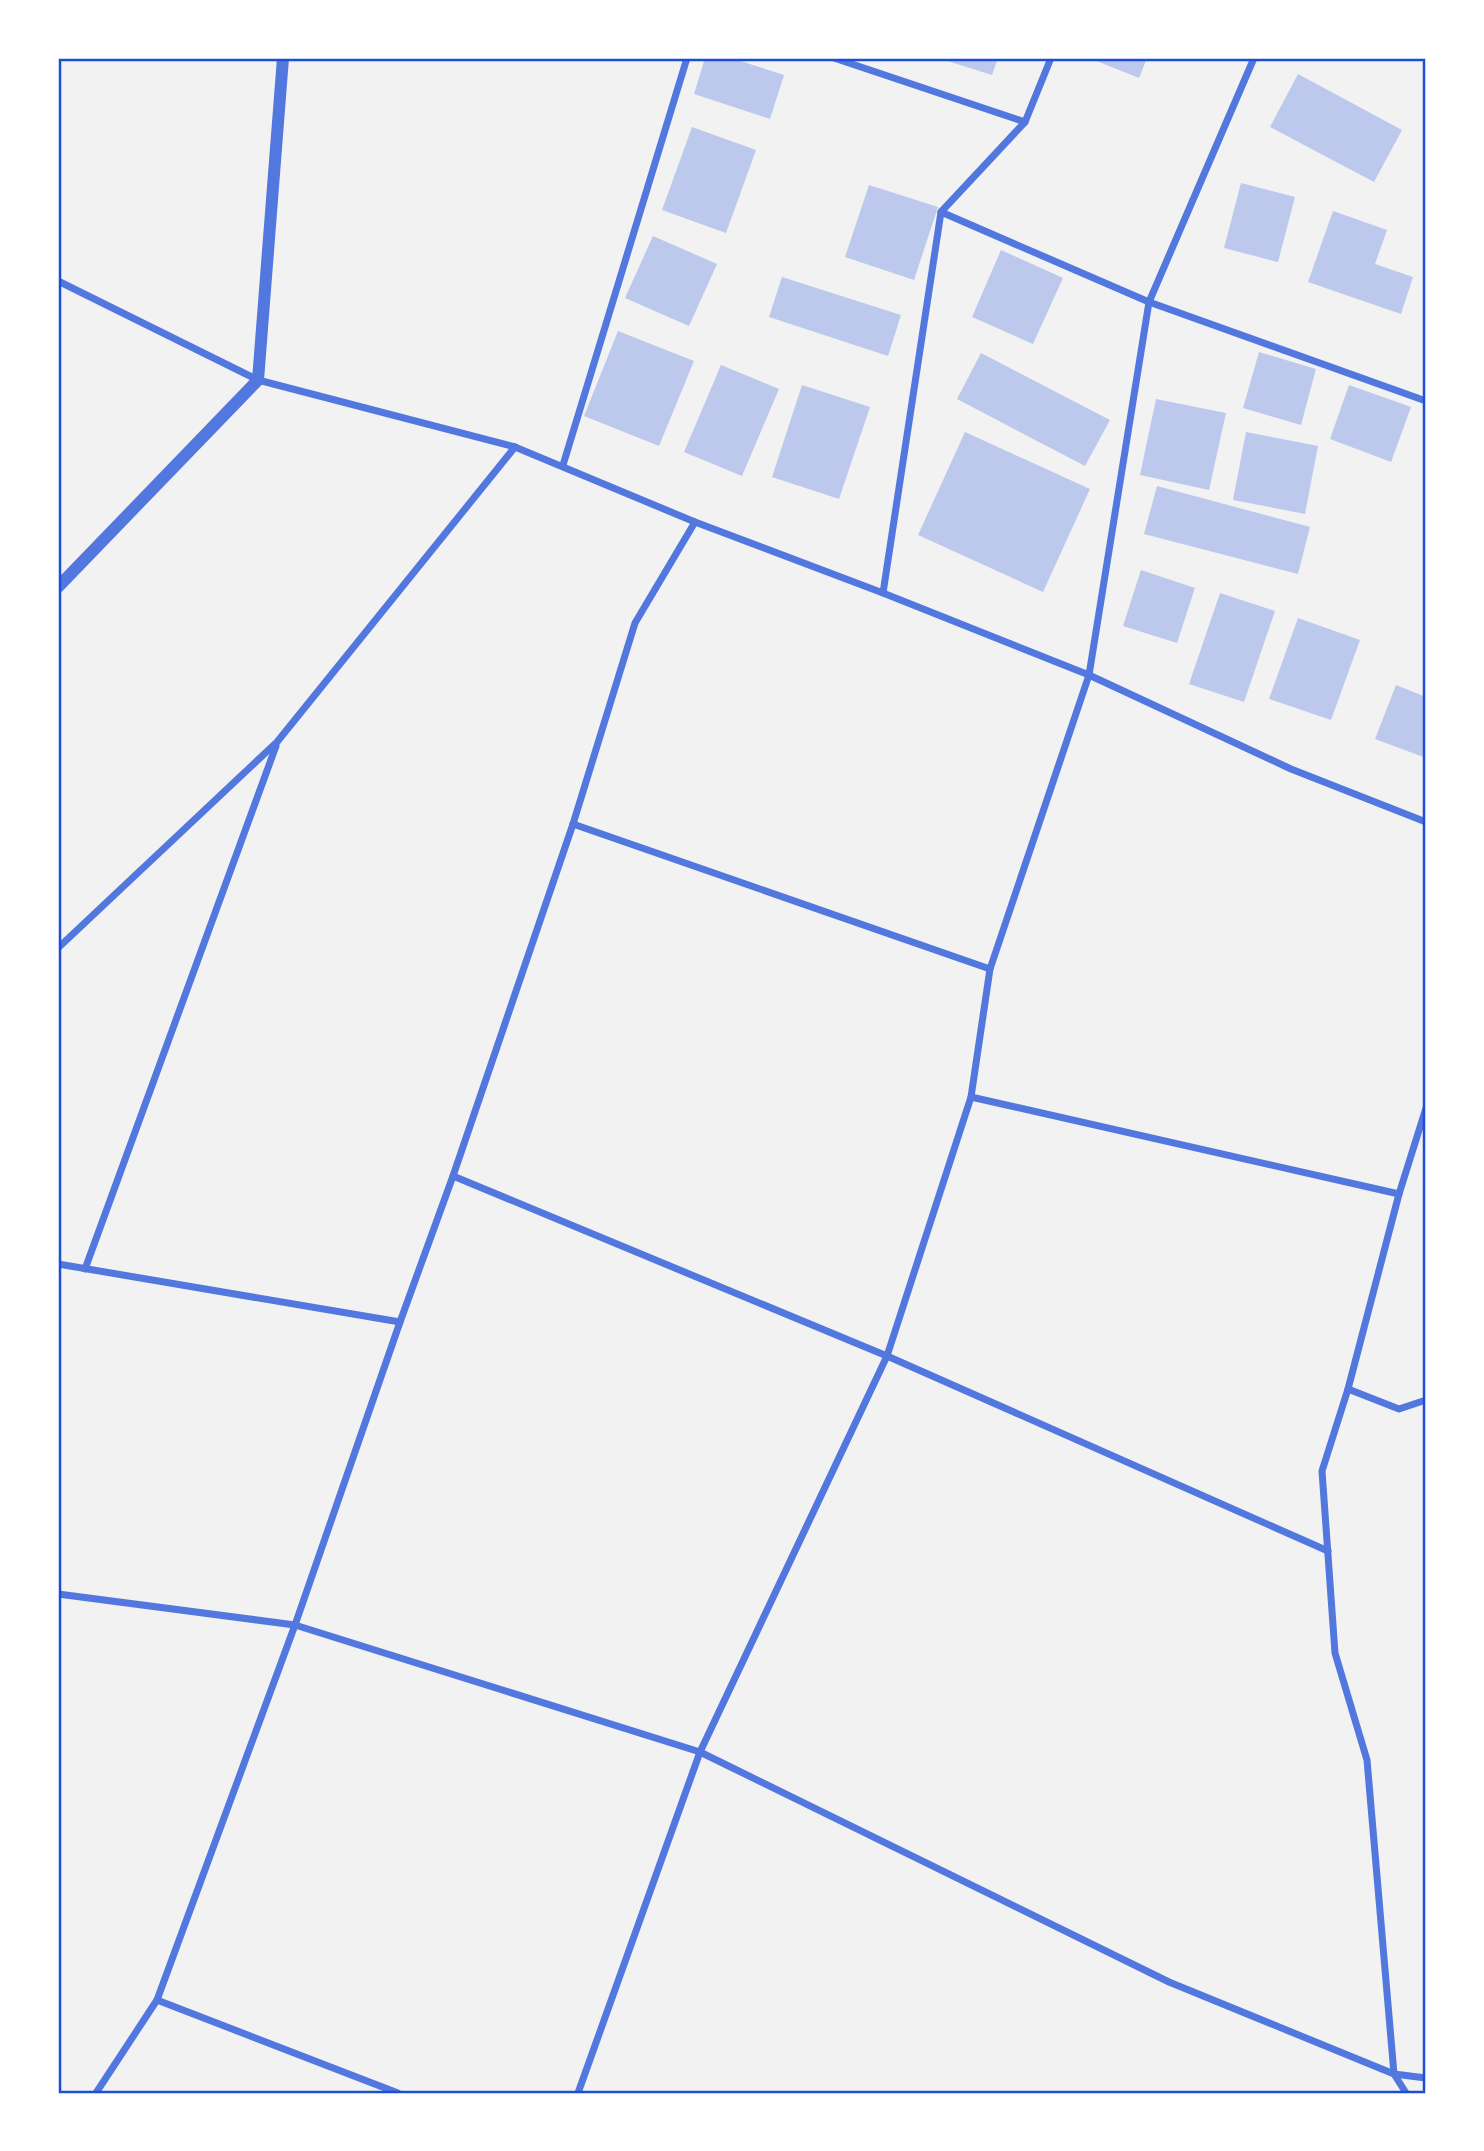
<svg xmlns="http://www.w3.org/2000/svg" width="1484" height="2151" viewBox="0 0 1484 2151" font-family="'Alegreya Sans',sans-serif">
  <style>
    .building { fill: #bdc9ec }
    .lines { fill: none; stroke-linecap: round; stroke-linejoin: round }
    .minor { stroke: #5277de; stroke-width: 7 }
    .tertiary { stroke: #5277de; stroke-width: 12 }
    .neatline { fill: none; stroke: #1d4ed8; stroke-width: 2.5 }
  </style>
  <rect width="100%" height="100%" fill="#f2f2f2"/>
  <g class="building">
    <path d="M705 58H731L784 75 770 119 694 94Z"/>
    <path d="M938 58H998L992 75Z"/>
    <path d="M1089 58H1147L1139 78Z"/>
    <path d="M1298 74 1402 130 1374 182 1270 127Z"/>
    <path d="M692 127 756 150 726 233 662 210Z"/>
    <path d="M1241 183 1295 197 1278 262 1224 248Z"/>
    <path d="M869 185 938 207 914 280 845 257Z"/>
    <path d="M1333 211 1387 230 1375 264 1413 277 1401 314 1308 282Z"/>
    <path d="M653 236 717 264 689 326 625 298Z"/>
    <path d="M1001 250 1063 278 1033 344 972 317Z"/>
    <path d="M782 277 901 315 888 356 769 317Z"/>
    <path d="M618 331 694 361 659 446 584 416Z"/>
    <path d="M1259 352 1316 369 1301 425 1243 408Z"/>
    <path d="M981 353 1110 420 1085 466 957 399Z"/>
    <path d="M721 365 779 389 742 476 684 452Z"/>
    <path d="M802 385 870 407 839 499 772 477Z"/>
    <path d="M1349 385 1411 407 1391 462 1330 439Z"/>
    <path d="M1156 399 1226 413 1209 490 1140 475Z"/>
    <path d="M965 432 1090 489 1043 592 918 535Z"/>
    <path d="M1246 432 1318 446 1305 514 1233 500Z"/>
    <path d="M1157 486 1310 527 1298 574 1144 534Z"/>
    <path d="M1141 570 1195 588 1177 643 1123 626Z"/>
    <path d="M1220 593 1275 611 1244 702 1189 684Z"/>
    <path d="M1298 618 1360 640 1331 720 1269 699Z"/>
    <path d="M1396 685 1426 697V758L1375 739Z"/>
  </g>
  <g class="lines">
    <g class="minor">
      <path d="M834 58 1025 122"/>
      <path d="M941 212 1149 302 1426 401"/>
      <path d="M58 281 258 380 515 447 695 522 883 593 1089 675 1291 769 1426 822"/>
      <path d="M563 465 687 58"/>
      <path d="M883 593 941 212 1025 122 1051 58"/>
      <path d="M573 824 990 969"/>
      <path d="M58 948 277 742 515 447"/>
      <path d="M971 1097 1399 1194"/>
      <path d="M453 1176 887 1356 1328 1551"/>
      <path d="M58 1264 400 1322"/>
      <path d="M85 1269 276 746"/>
      <path d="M1348 1389 1399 1409 1426 1400"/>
      <path d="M58 1594 295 1625 700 1752 1169 1982 1394 2074 1426 2078"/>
      <path d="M157 2000 398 2093"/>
      <path d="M96 2093 157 2000 295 1625 400 1322 453 1176 573 824 635 623 695 522"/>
      <path d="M578 2093 700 1752 887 1356 971 1097 990 969 1089 675 1149 302 1254 58"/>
      <path d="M1406 2093 1394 2074 1367 1760 1335 1653 1322 1471 1348 1389 1399 1194 1426 1108"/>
    </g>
    <path class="tertiary" d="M58 587 258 380 283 58"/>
  </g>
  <rect width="1484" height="2151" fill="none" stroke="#ffffff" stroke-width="119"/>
  <rect x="60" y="60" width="1364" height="2032" class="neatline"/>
</svg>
